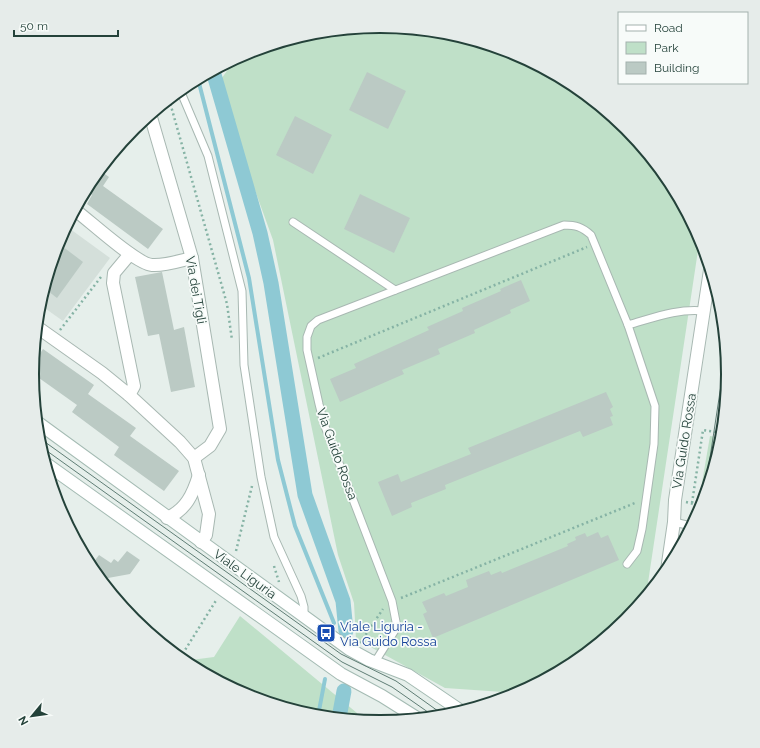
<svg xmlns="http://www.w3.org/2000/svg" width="760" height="748" viewBox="0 0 760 748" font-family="Raleway,sans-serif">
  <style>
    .built { fill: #d4dfda }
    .green { fill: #bfe0c8 }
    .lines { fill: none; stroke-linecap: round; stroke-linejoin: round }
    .stream { stroke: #8ec9d4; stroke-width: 4 }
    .canal { stroke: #8ec9d4; stroke-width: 15 }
    .building { fill: #bbcac4 }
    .service-casing { stroke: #a8b8b2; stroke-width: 9 }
    .minor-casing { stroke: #a8b8b2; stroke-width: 14 }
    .tertiary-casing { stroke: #a8b8b2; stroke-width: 14 }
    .secondary-casing { stroke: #a4bbb3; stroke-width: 14 }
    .path { stroke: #86b3a5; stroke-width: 2.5; stroke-dasharray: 2 3; stroke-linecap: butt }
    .service { stroke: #fff; stroke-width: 7 }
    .minor { stroke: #fff; stroke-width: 12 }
    .tertiary { stroke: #fff; stroke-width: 12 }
    .secondary { stroke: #fff; stroke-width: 12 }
    .tram { stroke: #5f7d75; stroke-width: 1 }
    .labels { text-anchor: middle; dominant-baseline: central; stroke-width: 3.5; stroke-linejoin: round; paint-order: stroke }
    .street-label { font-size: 13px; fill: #24423a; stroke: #f7fbf9 }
    .transit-label { font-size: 13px; fill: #164399; stroke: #f7fbf9; text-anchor: start }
    .rim { fill: none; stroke: #24423a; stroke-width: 2 }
  </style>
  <rect width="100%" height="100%" fill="#e6efeb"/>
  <path class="built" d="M66 226 110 258 63 321 39 304 59 241Z"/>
  <g class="green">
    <path d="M376 26 382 31 383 26 448 33 513 53 574 85 626 128 669 181 700 237 646 596 626 620 573 663 518 693 445 688 356 639 354 603 338 555 273 240 217 85 236 58 247 52 312 33Z"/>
    <path d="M710 436 722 438 721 442 703 501 699 500Z"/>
    <path d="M240 616 357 713 356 720 312 715 247 695 183 661 214 657Z"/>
  </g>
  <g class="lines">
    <g class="stream">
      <path d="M198 79 249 278 278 460 295 526 334 623"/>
      <path d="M318 716 325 679"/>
    </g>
    <g class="canal">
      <path d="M213 71 260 233 271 283 305 495 343 601 346 631"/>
      <path d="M339 718 344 691"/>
    </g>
  </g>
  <g class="building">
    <path d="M367 72 406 91 388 129 349 110Z"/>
    <path d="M295 116 332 135 313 174 276 155Z"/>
    <path d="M99 170 109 177 103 186 163 229 148 249 87 204 92 195 85 190Z"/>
    <path d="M360 194 410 218 394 253 344 229Z"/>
    <path d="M58 243 83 262 57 298 44 288Z"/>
    <path d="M162 272 174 330 184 327 195 387 171 392 159 334 148 336 135 277Z"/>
    <path d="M521 280 530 301 510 310 511 313 474 330 475 333 438 349 440 354 402 370 404 374 340 402 330 379 356 368 354 364 429 330 427 327 463 311 462 308 501 291 500 289Z"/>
    <path d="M43 349 94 385 88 394 136 428 130 436 179 471 164 491 114 455 119 447 72 412 77 405 32 373 33 364Z"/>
    <path d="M606 392 613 407 610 409 613 416 610 417 613 425 583 437 580 431 445 485 446 489 411 503 412 507 392 516 378 482 398 474 401 482 471 454 468 448Z"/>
    <path d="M598 532 601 538 608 535 619 560 433 638 423 614 427 612 422 602 444 593 446 596 468 587 466 580 489 571 491 575 501 571 502 573 568 546 567 544 576 540 575 537 585 533 587 537Z"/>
    <path d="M127 551 140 560 130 574 108 578 104 584 90 567 99 555 111 563 114 559 118 562Z"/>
  </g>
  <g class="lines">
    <g class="service-casing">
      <g id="service">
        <path d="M180 90 208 156 242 291 244 365 261 477 274 537 301 596 304 607V616"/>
        <path d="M293 222 395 290"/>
        <path d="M628 325C653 318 678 308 704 311"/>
        <path d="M674 522 691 526"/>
        <path d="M375 662 397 627 392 601 324 424 319 404 307 350V337L311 326 318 320 564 225C576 225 582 227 591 235L628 325 655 406 654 444 642 529 637 551 627 564"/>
      </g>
    </g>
    <g class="minor-casing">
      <g id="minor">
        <path d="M150 114 192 258 220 429 210 446 194 458"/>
        <path d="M75 210C90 221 136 264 152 265 165 266 179 261 192 258"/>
        <path d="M37 327 102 373 129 395 180 442 194 458 209 514 206 535 201 542"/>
        <path d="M129 395 134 386 113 283 114 273 130 254"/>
        <path d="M167 518C186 510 193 494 199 475"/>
      </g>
    </g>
    <g class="tertiary-casing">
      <path id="tertiary" d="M667 570 674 522 675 500 710 270"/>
    </g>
    <g class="secondary-casing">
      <g id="secondary">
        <path d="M37 422 349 649 369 660 408 675 461 711"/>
        <path d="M45 463 341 674 382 696 417 718"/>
      </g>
    </g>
    <g class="path">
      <path d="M169 99 227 304 232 340"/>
      <path d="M60 330 101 277"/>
      <path d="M318 358 587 247"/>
      <path d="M686 502 702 506"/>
      <path d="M692 503 703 430 722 433"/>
      <path d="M236 551 252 486"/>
      <path d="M274 566 279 582"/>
      <path d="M401 598 635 503"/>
      <path d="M360 643 383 609"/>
      <path d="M180 658 217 599"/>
    </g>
    <use href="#service" class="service"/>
    <use href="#minor" class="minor"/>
    <use href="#tertiary" class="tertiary"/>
    <use href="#secondary" class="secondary"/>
    <g class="tram">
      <path d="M38 437 341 654 396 681 445 716"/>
      <path d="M40 446 342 662 392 687 435 717"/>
      <path d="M703 504 726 352"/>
    </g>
  </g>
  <defs>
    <g id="bus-square" transform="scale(1)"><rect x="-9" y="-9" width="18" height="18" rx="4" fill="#1a4fb4" stroke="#f7fbf9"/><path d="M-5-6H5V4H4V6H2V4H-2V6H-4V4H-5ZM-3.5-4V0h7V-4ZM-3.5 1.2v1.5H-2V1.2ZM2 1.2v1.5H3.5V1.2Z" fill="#fff"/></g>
  </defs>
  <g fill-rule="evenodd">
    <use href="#bus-square" x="326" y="633"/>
  </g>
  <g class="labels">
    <g class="street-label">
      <text transform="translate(196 290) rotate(80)">Via dei Tigli</text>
      <text transform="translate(684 441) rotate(-81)">Via Guido Rossa</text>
      <text transform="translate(337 454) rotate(70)">Via Guido Rossa</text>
      <text transform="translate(245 574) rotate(36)">Viale Liguria</text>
    </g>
    <g class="transit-label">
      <text x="340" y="626">Viale Liguria -<tspan x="340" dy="15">Via Guido Rossa</tspan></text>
    </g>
  </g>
  <path d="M0 0H760V748H0ZM39 374a341 341 0 1 1 682 0a341 341 0 1 1-682 0Z" fill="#e6ecea" fill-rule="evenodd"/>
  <path class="rim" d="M39 374a341 341 0 1 1 682 0a341 341 0 1 1-682 0Z"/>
  <rect x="618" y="12" width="130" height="72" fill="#f7fbf9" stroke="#a3b1ad"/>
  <rect x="626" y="25" width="20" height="6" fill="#ffffff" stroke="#a3b1ad"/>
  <text x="654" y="32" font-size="12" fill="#24423a">Road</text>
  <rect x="626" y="42" width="20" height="12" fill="#bfe0c8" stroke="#a3b1ad"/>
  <text x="654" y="52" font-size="12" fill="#24423a">Park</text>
  <rect x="626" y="62" width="20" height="12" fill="#bbcac4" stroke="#a3b1ad"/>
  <text x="654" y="72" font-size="12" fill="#24423a">Building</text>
  <g transform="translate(32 716) rotate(241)" stroke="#f7fbf9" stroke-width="3" paint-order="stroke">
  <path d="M0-3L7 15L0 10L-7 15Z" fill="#24423a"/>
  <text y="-6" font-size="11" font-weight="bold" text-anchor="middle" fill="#24423a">N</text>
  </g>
  <path d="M14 30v6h104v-6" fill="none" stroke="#24423a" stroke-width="2"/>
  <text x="20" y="30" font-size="12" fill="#24423a" stroke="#f7fbf9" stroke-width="3" paint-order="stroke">50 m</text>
</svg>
